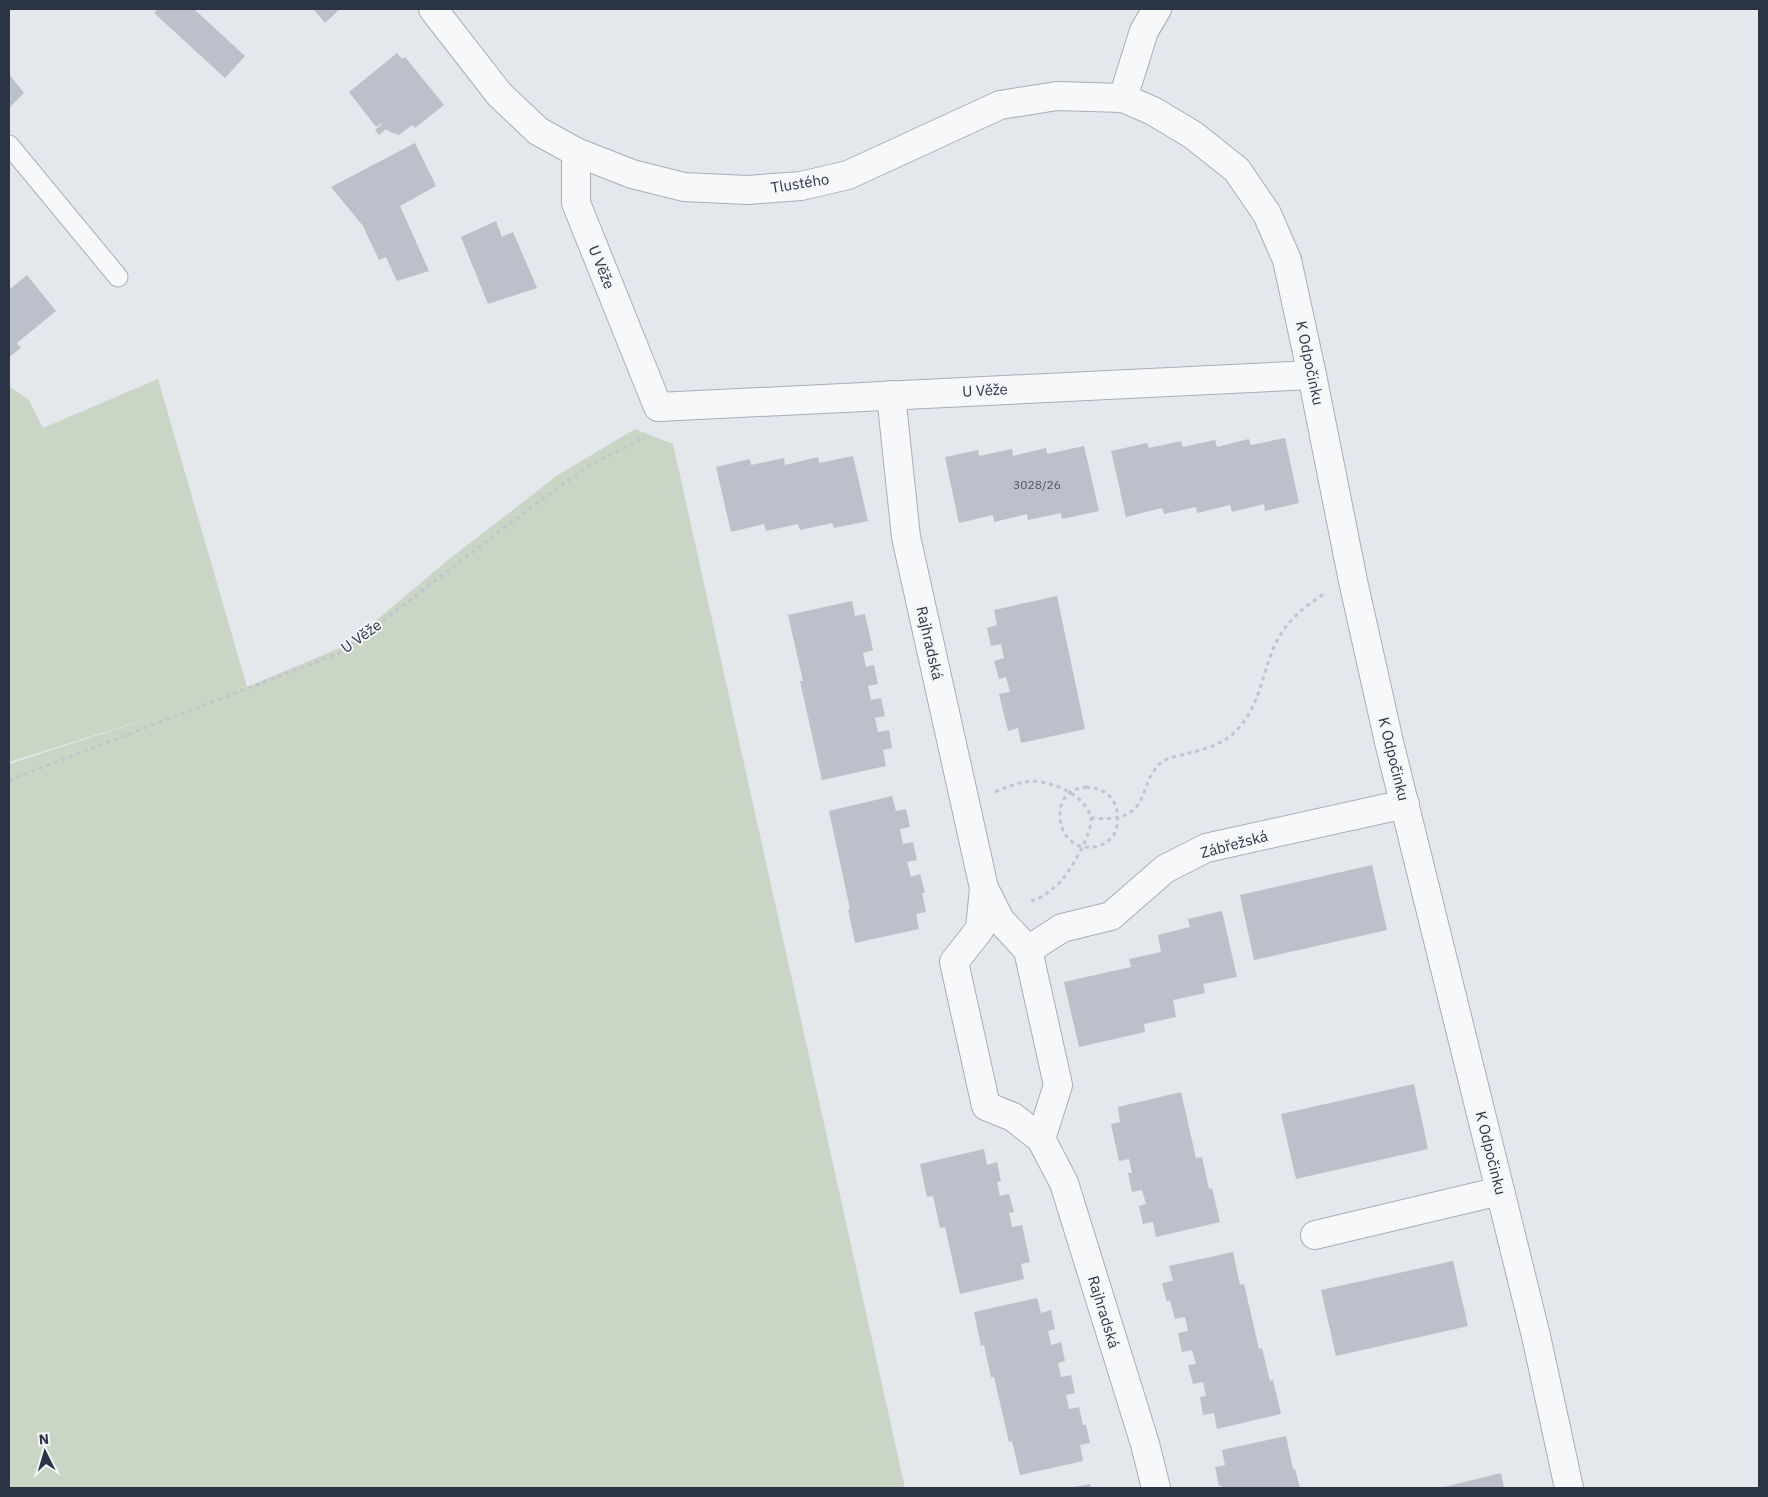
<svg xmlns="http://www.w3.org/2000/svg" width="1768" height="1497" viewBox="0 0 1768 1497" font-family="'IBM Plex Sans',sans-serif">
  <style>
    .green { fill: #c9d6c5 }
    .building { fill: #bbc0ca }
    .lines { fill: none; stroke-linecap: round; stroke-linejoin: round }
    .service-casing { stroke: #a9aeb7; stroke-width: 21 }
    .minor-casing { stroke: #a9aeb7; stroke-width: 30 }
    .path { stroke: #c2c5cb; stroke-width: 3; stroke-dasharray: 4 4; stroke-linecap: butt }
    .service { stroke: #f7f8fa; stroke-width: 19 }
    .minor { stroke: #f7f8fa; stroke-width: 28 }
    .labels { text-anchor: middle; dominant-baseline: central; stroke-width: 4; stroke-linejoin: round; paint-order: stroke }
    .number-label { font-size: 12px; fill: #4f5766 }
    .street-label { font-size: 15px; fill: #2b3445; stroke: #f4f6f9 }
  </style>
  <rect width="100%" height="100%" fill="#e4e7ec"/>
  <path class="green" d="M158 379 247 687 347 645 448 560 558 475 635 429 673 444 905 1488H9V764L166 713 9 762V386L29 400 43 428Z"/>
  <g class="building">
    <path d="M158 9H194L245 56 225 78 154 13Z"/>
    <path d="M313 9H340L325 23Z"/>
    <path d="M397 53 402 59 405 57 444 105 415 128 412 125 399 135 388 131 386 129 379 135 375 130 382 124V123L376 127 349 92Z"/>
    <path d="M9 74 24 93 9 108Z"/>
    <path d="M415 143 436 186 400 206 429 271 397 281 386 257 379 260 363 226 331 187Z"/>
    <path d="M496 221 502 237 513 232 537 288 488 304 461 237Z"/>
    <path d="M27 275 56 311 17 343 21 348 9 357V290Z"/>
    <path d="M1285 438 1299 503 1265 511 1264 504 1232 512 1230 505 1197 513 1196 507 1164 514 1162 508 1126 517 1111 451 1147 443 1149 448 1181 441 1183 447 1215 440 1217 447 1249 439 1251 445Z"/>
    <path d="M1084 446 1099 511 1062 519 1061 513 1028 520 1027 514 994 522 993 515 959 523 945 457 978 450 979 456 1012 449 1013 456 1046 448 1047 454Z"/>
    <path d="M853 456 868 521 834 528 832 523 800 530 798 524 766 531 764 524 731 532 716 467 750 459 751 465 784 458 785 465 818 457 819 463Z"/>
    <path d="M1057 596 1085 729 1021 743 1018 728 1008 731 999 694 1010 692 1006 677 999 679 994 661 1004 658 1001 644 991 646 987 628 997 625 994 610Z"/>
    <path d="M852 601 855 616 865 614 873 650 863 653 866 667 874 665 878 684 868 686 871 700 881 698 885 716 875 718 878 732 889 730 892 748 883 750 886 766 822 780 800 681H803L788 615Z"/>
    <path d="M892 796 896 811 906 809 910 827 900 829 903 844 913 842 917 860 907 862 911 877 920 874 925 893H922L926 912 916 914 919 929 855 943 848 909H850L829 811Z"/>
    <path d="M1372 865 1387 930 1254 960 1240 895Z"/>
    <path d="M1222 911 1237 977 1203 984 1205 993 1173 1000 1176 1017 1144 1024 1145 1032 1079 1047 1064 982 1131 967 1129 959 1161 952 1158 935 1190 927 1188 919Z"/>
    <path d="M1414 1084 1428 1149 1296 1179 1281 1114Z"/>
    <path d="M1181 1092 1196 1158 1202 1157 1209 1189 1212 1188 1220 1222 1156 1237 1153 1222 1143 1224 1139 1206 1146 1204 1142 1190 1132 1192 1128 1173H1132L1129 1159 1119 1161 1111 1124 1120 1122 1118 1107Z"/>
    <path d="M984 1149 987 1165 997 1162 1001 1181 997 1182 1000 1196 1009 1194 1014 1212 1009 1213 1012 1227 1022 1225 1030 1262 1021 1264 1024 1279 960 1294 945 1227 940 1228 933 1196 927 1197 920 1164Z"/>
    <path d="M1233 1252 1240 1285 1244 1284 1259 1349 1262 1348 1270 1381 1273 1380 1281 1414 1217 1429 1214 1413 1203 1415 1200 1397 1206 1396 1203 1382 1193 1384 1188 1365 1196 1364 1192 1350 1182 1352 1178 1333 1188 1331 1185 1317 1175 1319 1170 1300 1167 1302 1162 1283 1173 1281 1169 1266Z"/>
    <path d="M1453 1261 1468 1326 1336 1356 1321 1290Z"/>
    <path d="M1037 1298 1041 1313 1051 1310 1055 1329 1048 1331 1051 1345 1061 1342 1065 1361 1058 1363 1061 1377 1071 1375 1075 1393 1066 1395 1069 1409 1079 1407 1083 1425H1086L1090 1443 1080 1445 1083 1461 1020 1475 1012 1441 1009 1442 994 1377H991L984 1345 981 1346 974 1312Z"/>
    <path d="M1286 1436 1293 1469H1295L1300 1488H1222L1221 1485 1219 1486 1215 1467 1225 1465 1222 1450Z"/>
    <path d="M1501 1473 1504 1488H1440Z"/>
    <path d="M1090 1484 1091 1488H1074V1487Z"/>
  </g>
  <g class="lines">
    <g class="service-casing">
      <path id="service" d="M9 145 118 277"/>
    </g>
    <g class="minor-casing">
      <g id="minor">
        <path d="M433 9 499 94 538 131 576 152 632 174 684 187 747 190 801 186 848 175 1000 105 1057 96 1123 98 1153 111 1193 135 1237 170 1267 214 1287 260 1312 375 1353 581 1389 742 1536 1336 1569 1488"/>
        <path d="M1123 98 1144 31 1157 9"/>
        <path d="M576 152V203L658 407 1312 375"/>
        <path d="M891 395 906 537 984 888 980 929 954 962 986 1106 1013 1117 1041 1139 1064 1183 1145 1444 1156 1488"/>
        <path d="M984 888 1000 920 1028 950 1058 1085 1041 1139"/>
        <path d="M1028 950 1062 928 1111 916 1165 869 1206 848 1405 804"/>
        <path d="M1315 1235 1500 1191"/>
      </g>
    </g>
    <g class="path">
      <path d="M9 780 342 652 530 508 587 467 641 439 644 436"/>
      <path d="M1086 787C1092 788 1099 788 1104 792 1119 800 1121 823 1113 836 1108 842 1102 846 1093 847 1058 852 1049 801 1074 790 1078 788 1082 788 1086 787Z"/>
      <path d="M995 792C1005 788 1014 784 1024 782 1047 778 1084 793 1091 817 1094 831 1068 876 1057 885 1048 893 1039 900 1027 902"/>
      <path d="M1091 818C1106 819 1127 820 1137 806 1142 800 1145 790 1148 782 1151 774 1156 766 1163 761 1170 757 1181 755 1189 753 1206 749 1223 744 1236 731 1263 703 1261 670 1278 639 1288 620 1305 606 1324 594"/>
    </g>
    <use href="#service" class="service"/>
    <use href="#minor" class="minor"/>
  </g>
  <g class="labels">
    <g class="number-label">
      <text x="1037" y="484">3028/26</text>
    </g>
    <g class="street-label">
      <text transform="translate(800 183) rotate(-9)">Tlustého</text>
      <text transform="translate(602 267) rotate(68)">U Věže</text>
      <text transform="translate(1310 363) rotate(78)">K Odpočinku</text>
      <text transform="translate(985 390) rotate(-3)">U Věže</text>
      <text transform="translate(361 636) rotate(-36)">U Věže</text>
      <text transform="translate(930 643) rotate(77)">Rajhradská</text>
      <text transform="translate(1394 759) rotate(76)">K Odpočinku</text>
      <text transform="translate(1234 844) rotate(-15)">Zábřežská</text>
      <text transform="translate(1491 1153) rotate(76)">K Odpočinku</text>
      <text transform="translate(1104 1312) rotate(73)">Rajhradská</text>
    </g>
  </g>
  <rect width="1768" height="1497" fill="none" stroke="#2b3445" stroke-width="20"/>
  <g transform="translate(45 1452) rotate(355)" stroke="#f4f6f9" stroke-width="4" paint-order="stroke">
  <path d="M0-4L9 19L0 12L-9 19Z" fill="#2b3445"/>
  <text y="-8" font-size="14" font-weight="bold" text-anchor="middle" fill="#2b3445">N</text>
  </g>
</svg>
